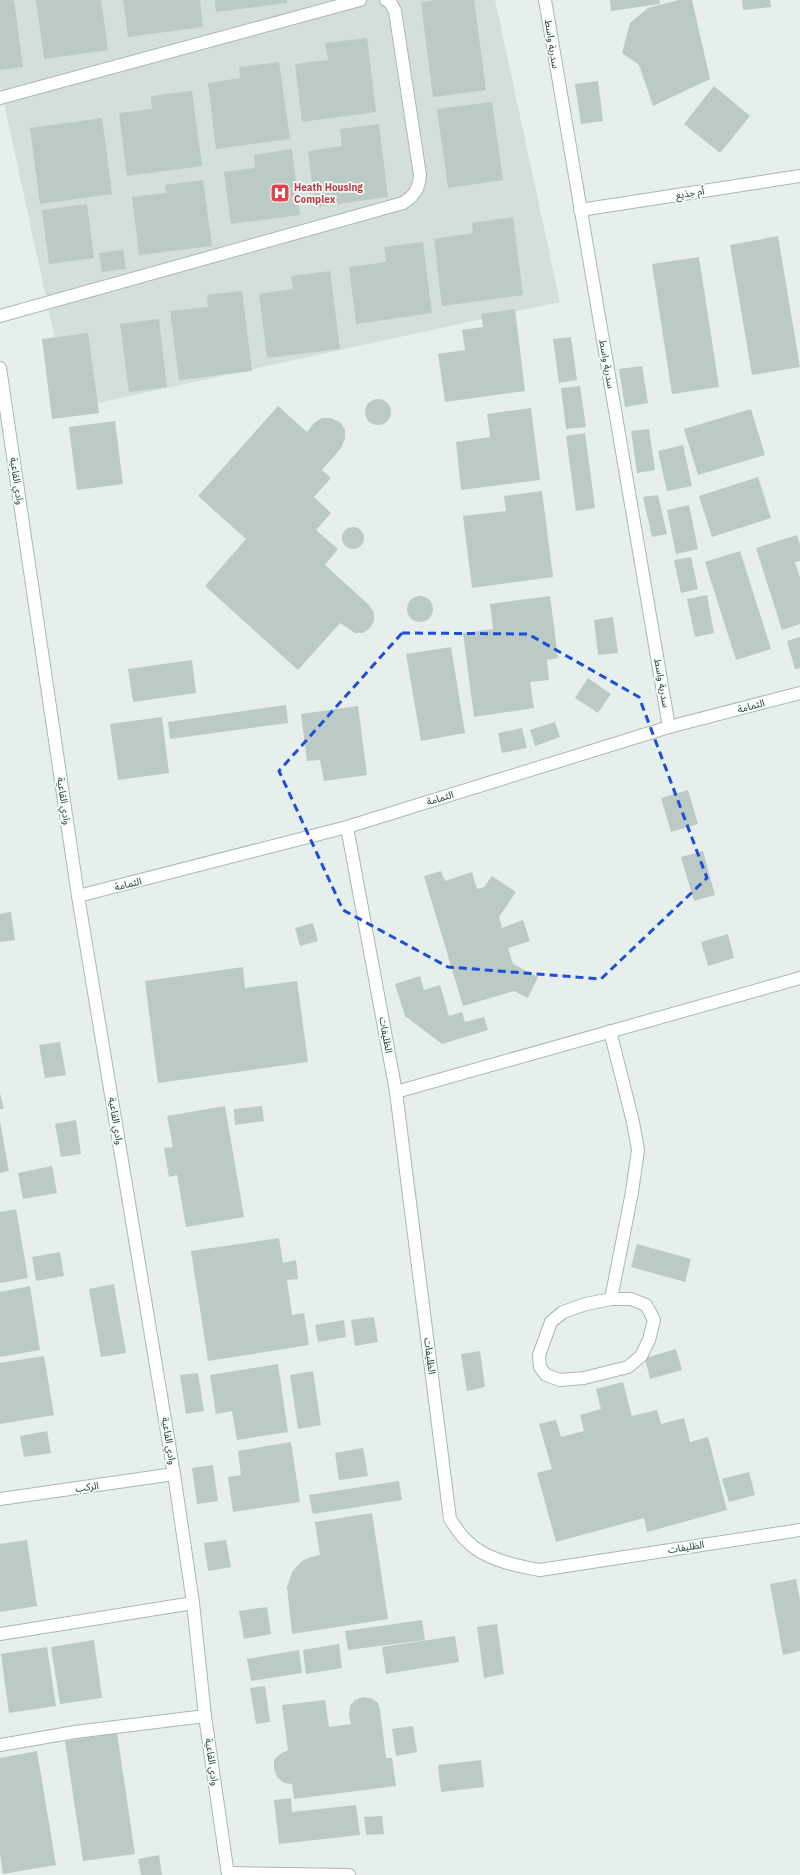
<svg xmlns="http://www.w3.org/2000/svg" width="800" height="1875" viewBox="0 0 800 1875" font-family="'IBM Plex Sans','Noto Sans Arabic',sans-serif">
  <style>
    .built { fill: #d4dfda }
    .building { fill: #bbcac4 }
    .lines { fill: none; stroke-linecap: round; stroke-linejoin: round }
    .minor-casing { stroke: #a8b8b2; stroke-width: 14 }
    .minor { stroke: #fff; stroke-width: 12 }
    .marked { fill: none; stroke: #1d4ed8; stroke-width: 3; stroke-dasharray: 8 5; stroke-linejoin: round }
    .labels { text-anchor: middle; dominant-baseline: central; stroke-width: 3.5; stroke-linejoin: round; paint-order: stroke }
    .street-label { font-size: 10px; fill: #24423a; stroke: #f7fbf9 }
    .health-label { font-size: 10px; font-weight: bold; fill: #be3a42; stroke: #f7fbf9; text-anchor: start }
  </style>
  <rect width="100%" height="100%" fill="#e6efeb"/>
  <path class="built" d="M0 0H495L560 302 70 409 0 84Z"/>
  <g class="building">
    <path d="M0 0H14L23 67 0 70Z"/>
    <path d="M36 0H101L108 50 44 59Z"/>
    <path d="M123 0H200L203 27 128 37Z"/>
    <path d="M215 0H287V3L216 12Z"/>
    <path d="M437 0H474L486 90 433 97 421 2Z"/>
    <path d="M610 0H659L660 4 611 11Z"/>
    <path d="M679 0H692L710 79 653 106 639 65 622 53 630 23 648 8Z"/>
    <path d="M742 0H770L771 7 743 10Z"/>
    <path d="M367 38 376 112 302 122 295 64 328 60 325 43Z"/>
    <path d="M279 62 290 139 216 149 208 83 240 78 239 67Z"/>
    <path d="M598 81 603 121 581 124 575 84Z"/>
    <path d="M714 86 750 116 720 153 684 124Z"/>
    <path d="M192 91 202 166 127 176 119 113 152 109 151 96Z"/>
    <path d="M492 102 503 180 448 188 437 109Z"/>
    <path d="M102 118 112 194 40 204 30 128Z"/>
    <path d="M379 124 388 197 315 207 308 151 342 146 340 129Z"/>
    <path d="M292 149 300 215 231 224 224 172 255 168 254 155Z"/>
    <path d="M203 180 212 246 139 255 132 197 166 193 165 185Z"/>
    <path d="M87 204 94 258 49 264 42 210Z"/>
    <path d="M513 217 523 295 442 306 434 239 473 233 472 223Z"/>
    <path d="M778 236 800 367 752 375 730 245Z"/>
    <path d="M423 242 432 313 356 324 349 267 386 262 384 247Z"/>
    <path d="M123 250 126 269 102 272 99 253Z"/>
    <path d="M699 257 719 387 672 394 652 264Z"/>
    <path d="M330 271 340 349 267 358 259 294 293 289 291 276Z"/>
    <path d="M242 291 252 371 179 380 170 311 208 307 207 295Z"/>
    <path d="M515 309 525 391 445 402 438 354 465 350 462 330 483 327 481 314Z"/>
    <path d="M159 319 167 387 129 392 120 324Z"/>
    <path d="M88 333 99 413 52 419 42 339Z"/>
    <path d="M571 337 577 380 559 383 553 339Z"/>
    <path d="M642 366 648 403 625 407 619 369Z"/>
    <path d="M580 386 586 427 566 429 561 388Z"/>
    <circle cx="378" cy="412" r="13"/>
    <path d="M278 406 307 432 314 423 322 418H331L340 422 345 430V439L341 448 322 470 331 478 314 497 331 513 316 530 338 549 325 565 369 605 374 612V621L370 628 363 633H355L340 623 298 670 205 586 246 539 198 496Z"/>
    <path d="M531 408 540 480 461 490 456 442 490 437 487 414Z"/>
    <path d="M751 409 765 455 698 475 684 429Z"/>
    <path d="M115 421 123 484 77 490 69 427Z"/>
    <path d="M649 429 655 470 637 473 631 431Z"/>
    <path d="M585 433 595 508 576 511 566 436Z"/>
    <path d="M683 445 692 486 667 491 658 451Z"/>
    <path d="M758 477 771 518 712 537 699 496Z"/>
    <path d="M542 491 553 577 472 588 463 516 506 511 504 496Z"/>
    <path d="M658 495 667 534 652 537 643 497Z"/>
    <path d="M689 505 698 549 676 554 667 510Z"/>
    <circle cx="353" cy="538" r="11"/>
    <path d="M797 535 800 544V561L795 562 800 578V624L782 630 756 548Z"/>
    <path d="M740 551 771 649 736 660 705 562Z"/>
    <path d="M691 557 698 589 681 593 674 560Z"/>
    <path d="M707 595 714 633 695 637 687 599Z"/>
    <circle cx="420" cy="609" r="13"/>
    <path d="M550 596 558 658 547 660 549 680 530 682 534 708 474 717 463 633 493 629 490 604Z"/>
    <path d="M613 617 618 653 598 655 594 620Z"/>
    <path d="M800 637V668L795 669 787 641Z"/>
    <path d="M451 647 465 733 421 741 406 654Z"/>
    <path d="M192 660 196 693 133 702 128 669Z"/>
    <path d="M588 678 611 694 598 713 575 698Z"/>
    <path d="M286 705 288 723 170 739 168 722Z"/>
    <path d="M358 706 367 775 324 781 320 760 307 761 301 714Z"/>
    <path d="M162 717 169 773 118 780 110 724Z"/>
    <path d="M555 722 560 737 535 746 530 730Z"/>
    <path d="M522 728 527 748 502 753 498 733Z"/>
    <path d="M688 790 698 824 671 832 661 798Z"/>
    <path d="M703 851 715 895 694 901 681 857Z"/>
    <path d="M441 871 445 881 472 872 477 889 484 887 492 876 516 892 499 917 502 928 523 920 530 941 508 948 513 964 538 977 528 998 514 991 463 1006 424 876Z"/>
    <path d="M11 912 15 940 0 942V914Z"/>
    <path d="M313 923 318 941 300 946 295 928Z"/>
    <path d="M728 934 734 958 708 966 701 942Z"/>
    <path d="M243 967 245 988 297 981 308 1062 158 1083 145 981Z"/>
    <path d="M420 976 424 990 440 985 449 1016 462 1012 465 1022 484 1017 488 1030 442 1044 405 1016 395 984Z"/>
    <path d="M60 1042 66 1075 45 1078 39 1045Z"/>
    <path d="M0 1093 4 1109H0Z"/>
    <path d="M225 1106 244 1217 186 1227 177 1175 169 1177 164 1148 173 1147 167 1116Z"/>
    <path d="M262 1106 264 1121 235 1125 234 1109Z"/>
    <path d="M76 1120 81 1154 61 1157 55 1124Z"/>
    <path d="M0 1122 9 1171 0 1173Z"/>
    <path d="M52 1166 57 1193 23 1199 18 1173Z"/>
    <path d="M16 1209 28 1278 0 1283V1212Z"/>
    <path d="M279 1238 283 1263 296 1260 298 1279 287 1280 292 1315 304 1313 309 1345 208 1361 191 1251Z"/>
    <path d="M637 1244 691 1259 685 1282 631 1267Z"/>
    <path d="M60 1252 64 1276 36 1281 32 1257Z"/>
    <path d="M114 1284 126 1353 101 1357 89 1289Z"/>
    <path d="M30 1286 40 1350 0 1357V1292Z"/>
    <path d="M374 1317 378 1342 355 1346 351 1320Z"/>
    <path d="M344 1320 346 1337 318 1342 315 1325Z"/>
    <path d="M676 1349 682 1370 650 1379 645 1358Z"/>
    <path d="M480 1351 485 1387 467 1391 461 1354Z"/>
    <path d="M44 1356 54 1415 0 1424V1363Z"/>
    <path d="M278 1364 288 1432 237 1440 232 1411 216 1414 210 1375Z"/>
    <path d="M313 1371 321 1425 298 1429 290 1375Z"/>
    <path d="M198 1373 204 1411 186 1414 180 1375Z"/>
    <path d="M623 1382 632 1416 657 1410 661 1424 684 1418 690 1442 708 1437 727 1510 647 1532 644 1518 556 1542 537 1473 552 1469 539 1424 556 1420 561 1437 584 1431 580 1415 601 1409 596 1389Z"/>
    <path d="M47 1431 51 1453 24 1457 20 1436Z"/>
    <path d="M291 1442 300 1502 233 1512 228 1477 241 1475 238 1451Z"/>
    <path d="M363 1448 368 1476 339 1480 335 1453Z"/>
    <path d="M213 1465 218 1501 197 1504 192 1468Z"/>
    <path d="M749 1472 755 1495 729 1502 722 1479Z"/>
    <path d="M399 1481 402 1500 313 1514 309 1495Z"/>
    <path d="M372 1513 388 1619 292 1634 287 1587 292 1572 302 1561 311 1557 320 1555 315 1522Z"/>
    <path d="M27 1540 37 1606 0 1612V1544Z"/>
    <path d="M226 1540 231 1567 208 1571 204 1543Z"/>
    <path d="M796 1579 800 1600V1651L783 1655 770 1584Z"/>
    <path d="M267 1607 271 1634 244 1639 239 1611Z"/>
    <path d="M422 1620 425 1640 348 1650 345 1631Z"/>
    <path d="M497 1624 504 1674 484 1678 477 1627Z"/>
    <path d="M455 1636 459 1662 386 1674 382 1647Z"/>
    <path d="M94 1640 102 1698 60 1704 51 1647Z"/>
    <path d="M339 1644 342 1668 306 1674 303 1650Z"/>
    <path d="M47 1647 56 1706 9 1713 1 1654Z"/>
    <path d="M299 1650 302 1673 251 1681 247 1659Z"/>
    <path d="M265 1686 270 1722 256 1724 250 1688Z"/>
    <path d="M363 1697 371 1698 378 1703 380 1710 386 1758H392L396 1786 294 1799 292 1784 284 1783 277 1777 274 1769V1760L280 1754 288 1750 282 1705 325 1700 329 1727 351 1724 349 1715 350 1706 355 1700Z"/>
    <path d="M413 1726 417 1752 396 1756 392 1729Z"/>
    <path d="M117 1733 135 1854 83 1861 65 1741Z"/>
    <path d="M37 1751 56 1865 3 1874 0 1854V1758Z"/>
    <path d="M481 1760 484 1787 441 1792 438 1765Z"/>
    <path d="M291 1798 292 1812 356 1805 360 1835 279 1844 274 1800Z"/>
    <path d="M382 1816 384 1834 366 1835 364 1817Z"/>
    <path d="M159 1855 162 1875H141L138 1859Z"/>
  </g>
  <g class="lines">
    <g class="minor-casing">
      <g id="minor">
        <path d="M545 0 669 727"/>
        <path d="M0 98 360 0"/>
        <path d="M580 210 800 176"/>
        <path d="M0 316 403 203C414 196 419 189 420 175L395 11 390 2 386 0"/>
        <path d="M0 368 78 896 174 1474 193 1603 205 1716 228 1875"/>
        <path d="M347 827 396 1092 450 1519C455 1526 460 1535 467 1541 483 1559 517 1566 540 1570L800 1530"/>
        <path d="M78 896 347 827 669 727 800 693"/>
        <path d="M610 1031 633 1122 638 1150 632 1192 611 1299"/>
        <path d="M396 1092 800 978"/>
        <path d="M611 1299H631L646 1305 654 1320 649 1340 641 1356 628 1367 584 1378 560 1380 546 1375 540 1367 539 1355 551 1322 563 1312 586 1304Z"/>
        <path d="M0 1499 174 1474"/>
        <path d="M0 1634 193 1603"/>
        <path d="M0 1745 75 1732 205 1716"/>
        <path d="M228 1873 349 1875"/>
      </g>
    </g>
    <use href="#minor" class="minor"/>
  </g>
  <path class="marked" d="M402 633 528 634 639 697 707 878 601 979 448 967 343 910 279 771Z"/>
  <defs>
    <g id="hospital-square" transform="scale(1)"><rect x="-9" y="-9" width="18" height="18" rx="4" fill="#e0444e" stroke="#f7fbf9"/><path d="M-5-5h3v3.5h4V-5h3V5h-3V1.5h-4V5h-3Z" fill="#fff"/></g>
  </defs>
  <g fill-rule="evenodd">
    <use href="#hospital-square" x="280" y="193"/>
  </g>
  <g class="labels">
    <g class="street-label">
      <text transform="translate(552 44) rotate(81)">سدرية واسط</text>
      <text transform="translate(690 193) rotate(-9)">أم جذيع</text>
      <text transform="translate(607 364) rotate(80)">سدرية واسط</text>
      <text transform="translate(17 481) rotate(82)">وادي القاعية</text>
      <text transform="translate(662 683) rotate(80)">سدرية واسط</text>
      <text transform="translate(751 706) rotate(-15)">الثمامة</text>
      <text transform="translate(440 798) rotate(-17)">الثمامة</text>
      <text transform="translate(64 801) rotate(82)">وادي القاعية</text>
      <text transform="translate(128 884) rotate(-14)">الثمامة</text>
      <text transform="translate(386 1035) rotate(80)">الظليفات</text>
      <text transform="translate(116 1121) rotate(81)">وادي القاعية</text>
      <text transform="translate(430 1356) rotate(83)">الظليفات</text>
      <text transform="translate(169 1441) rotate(81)">وادي القاعية</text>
      <text transform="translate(87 1487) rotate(-8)">الركب</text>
      <text transform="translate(686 1547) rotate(-9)">الظليفات</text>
      <text transform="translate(212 1762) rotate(82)">وادي القاعية</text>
    </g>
    <g class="health-label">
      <text x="294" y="187">Heath Housing<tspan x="294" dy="12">Complex</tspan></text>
    </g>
  </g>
</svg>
